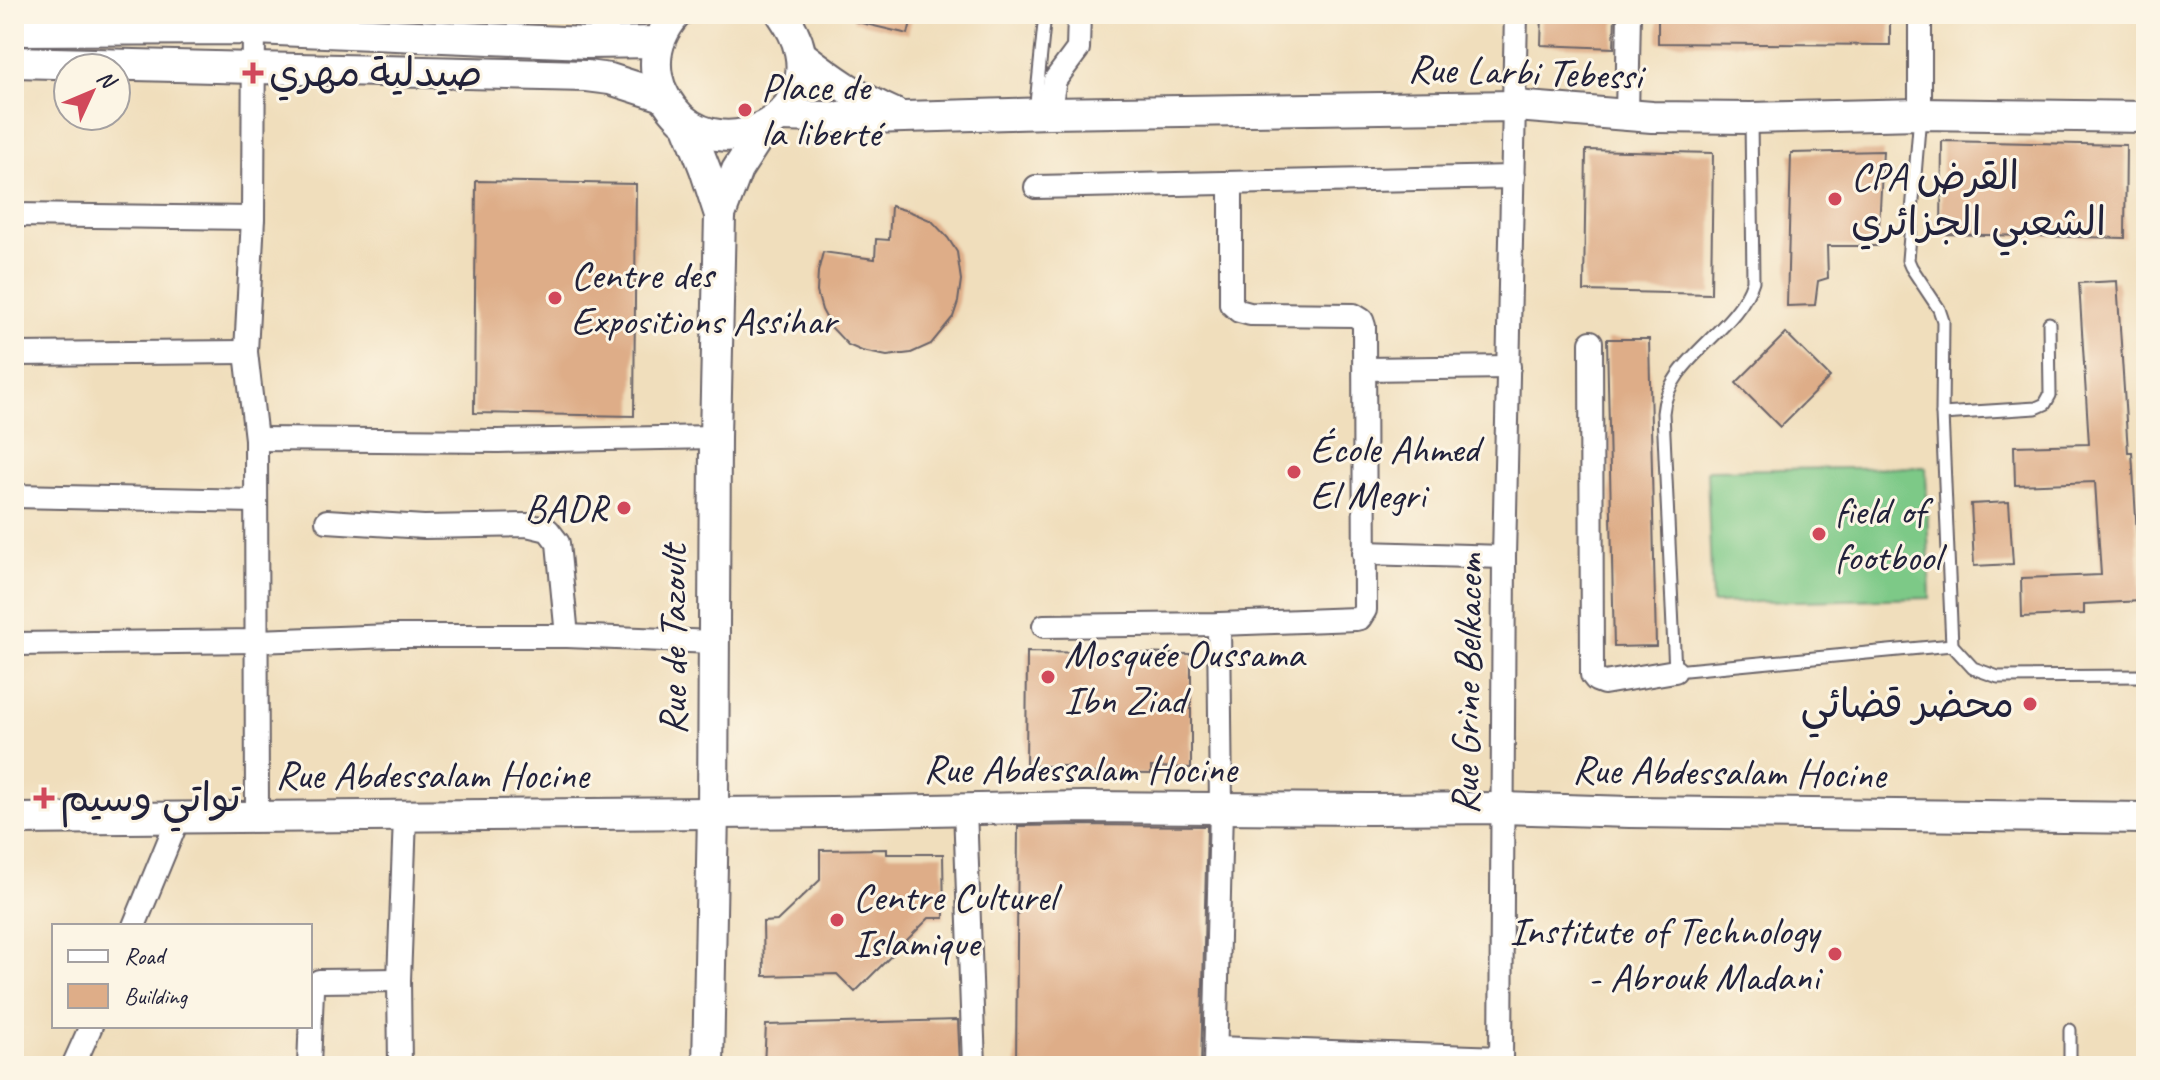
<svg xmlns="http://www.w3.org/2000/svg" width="2160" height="1080" viewBox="0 0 2160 1080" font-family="Caveat,'Playpen Sans Arabic',sans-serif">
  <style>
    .pitch { fill: #7dc987; stroke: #507661; stroke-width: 2 }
    .building { fill: #dead88 }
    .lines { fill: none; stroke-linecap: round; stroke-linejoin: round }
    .lane-casing { stroke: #6a6468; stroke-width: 15 }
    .street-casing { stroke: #6a6468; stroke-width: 26 }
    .secondary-casing { stroke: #6a6468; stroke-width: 34 }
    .lane { stroke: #fff; stroke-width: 11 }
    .street { stroke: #fff; stroke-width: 22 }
    .secondary { stroke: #fff; stroke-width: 30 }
    .poi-dot { fill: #d1495b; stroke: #fcf5e5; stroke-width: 3 }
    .labels { text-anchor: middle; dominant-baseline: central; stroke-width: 6; stroke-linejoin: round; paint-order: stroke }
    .street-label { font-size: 40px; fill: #22223b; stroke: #fcf5e5 }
    .poi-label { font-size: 40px; fill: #22223b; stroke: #fcf5e5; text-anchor: start }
  </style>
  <rect width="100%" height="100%" fill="#fcf5e5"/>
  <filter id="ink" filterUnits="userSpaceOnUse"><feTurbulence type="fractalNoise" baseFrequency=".0125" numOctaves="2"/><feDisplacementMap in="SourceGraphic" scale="16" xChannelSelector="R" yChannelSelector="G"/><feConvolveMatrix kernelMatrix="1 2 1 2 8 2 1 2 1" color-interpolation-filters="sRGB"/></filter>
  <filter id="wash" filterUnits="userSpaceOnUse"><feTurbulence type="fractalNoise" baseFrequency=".006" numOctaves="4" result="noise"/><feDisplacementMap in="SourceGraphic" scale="32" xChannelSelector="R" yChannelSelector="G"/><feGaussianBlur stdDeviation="1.8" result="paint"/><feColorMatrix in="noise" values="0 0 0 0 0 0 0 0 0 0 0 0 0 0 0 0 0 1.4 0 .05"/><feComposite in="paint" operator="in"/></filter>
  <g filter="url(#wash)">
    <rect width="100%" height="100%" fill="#f0debc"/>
    <path class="pitch" d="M1926 467 1930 598 1712 603 1707 472 1708 470Z"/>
    <g id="blocks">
      <g class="building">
        <path d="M854 14H913L908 34 853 21Z"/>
        <path d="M1542 14H1615L1614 48 1541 45Z"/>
        <path d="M1658 14H1890V45L1658 43Z"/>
        <path d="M1942 141 2126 145 2125 238 1941 234Z"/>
        <path d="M1586 150 1713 153 1711 294 1584 291Z"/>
        <path d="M1883 151 1878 246H1827L1828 278 1818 281 1815 305 1787 306 1791 153Z"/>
        <path d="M476 181 636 184 634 416 474 413Z"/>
        <path d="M891 206 911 212 932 221 948 238 957 252 961 280 958 302 953 317 931 344 911 353 887 356 862 351 848 345 831 327 822 310 817 292 818 272 823 252 875 259 876 239 889 240Z"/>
        <path d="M2117 281 2128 452H2132L2141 601 2084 604V614L2022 617 2021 578 2101 575 2095 482 2015 485 2014 446 2089 444 2079 283Z"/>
        <path d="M1786 333 1830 377 1780 427 1736 383Z"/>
        <path d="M1607 339H1649L1656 646 1614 647Z"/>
        <path d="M2009 502 2013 564 1974 566 1971 504Z"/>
        <path d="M1027 652 1191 654V768L1151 767V774L1069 773V766H1026Z"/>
        <path d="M1083 825 1207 826 1201 1066H1016L1018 826Z"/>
        <path d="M887 849V854H943L944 918H929L855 992 837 974 764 976 763 922 777 921 820 880V850Z"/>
        <path d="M958 1020 960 1066H764L766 1025Z"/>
      </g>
    </g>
  </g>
  <g filter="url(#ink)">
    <use href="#blocks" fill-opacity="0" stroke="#6a6468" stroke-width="2"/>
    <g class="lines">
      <g class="lane-casing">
        <g id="lane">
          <path d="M1035 113 1045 14"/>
          <path d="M1751 119 1753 281C1737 332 1667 359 1663 413L1675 671 1952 645 1942 414 1943 321 1939 309 1911 267 1908 260 1920 115"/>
          <path d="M1942 414 2036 408 2045 404 2050 395 2049 323"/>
          <path d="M1952 645 1973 668 1998 677 2146 676"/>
          <path d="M2070 1066V1030"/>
        </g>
      </g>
      <g class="street-casing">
        <g id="street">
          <path d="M254 14 253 218 246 352 256 439 257 817"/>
          <path d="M1920 14V114"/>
          <path d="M1049 113 1055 80 1078 49 1079 14"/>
          <path d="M1627 115 1629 14"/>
          <path d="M1036 187 1513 177"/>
          <path d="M14 215 253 218"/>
          <path d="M1591 342 1592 675 1596 680 1604 683 1675 671"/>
          <path d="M14 354 246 352"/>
          <path d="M1365 369 1509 367"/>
          <path d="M256 439 498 441 715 437"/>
          <path d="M14 496 255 501"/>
          <path d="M327 521 424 527 527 525 548 530 558 543 567 636"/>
          <path d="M1364 553 1504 557"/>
          <path d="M1044 626 1219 624 1356 619 1360 618 1365 610 1364 326 1362 320 1354 315 1250 314 1239 311 1231 304V184"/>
          <path d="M14 644 257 641 392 636H567L713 642"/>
          <path d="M965 808 974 1066"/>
          <path d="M134 926 178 819"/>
          <path d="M1216 1048 1501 1058"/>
          <path d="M73 1066 91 1026"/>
          <path d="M309 1066 312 990 313 986 319 981 399 980"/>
          <path d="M400 1066 399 980 405 817"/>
          <path d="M1215 1066 1221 807 1219 624"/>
          <path d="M1501 1066 1504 557 1516 14"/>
        </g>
      </g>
      <g class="secondary-casing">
        <g id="secondary">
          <path d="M676 14C661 31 653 53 657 76 660 93 669 106 681 118 730 162 814 118 800 52 797 37 790 26 782 14"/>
          <path d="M14 30 254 29 586 43 659 42"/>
          <path d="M801 55C832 79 859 98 895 114"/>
          <path d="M14 62 586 76 610 79 663 96"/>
          <path d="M779 116 869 118 1049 113 1515 106 1652 117 1751 118 1920 114 2146 117"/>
          <path d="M687 123 705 169 720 215 715 437 713 812 708 1066"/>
          <path d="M720 215 737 170 764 128"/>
          <path d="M14 819 832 812 1083 807 1370 809 1501 808 1630 812 2146 818"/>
        </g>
      </g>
      <use href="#lane" class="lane"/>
      <use href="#street" class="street"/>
      <use href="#secondary" class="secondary"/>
    </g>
  </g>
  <g class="poi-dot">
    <path d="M249 61h8v8h8v8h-8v8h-8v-8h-8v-8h8z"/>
    <circle cx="745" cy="110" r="8"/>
    <circle cx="1835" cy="199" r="8"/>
    <circle cx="555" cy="298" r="8"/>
    <circle cx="1294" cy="472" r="8"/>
    <circle cx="624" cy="508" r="8"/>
    <circle cx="1819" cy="534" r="8"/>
    <circle cx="1048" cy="677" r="8"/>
    <circle cx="2030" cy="704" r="8"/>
    <path d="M40 786h8v8h8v8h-8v8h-8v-8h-8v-8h8z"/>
    <circle cx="837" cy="920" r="8"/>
    <circle cx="1835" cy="954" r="8"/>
  </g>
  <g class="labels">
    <g class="street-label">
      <text transform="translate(1525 72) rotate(2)">Rue Larbi Tebessi</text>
      <text transform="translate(673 640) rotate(-90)">Rue de Tazoult</text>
      <text transform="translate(1467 684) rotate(-89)">Rue Grine Belkacem</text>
      <text x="1080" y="769">Rue Abdessalam Hocine</text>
      <text transform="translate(1729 772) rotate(1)">Rue Abdessalam Hocine</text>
      <text x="432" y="775">Rue Abdessalam Hocine</text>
    </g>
    <g class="poi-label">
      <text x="269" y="73">صيدلية مهري</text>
      <text x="761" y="87">Place de<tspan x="761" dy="46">la liberté</tspan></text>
      <text x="1851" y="176">CPA القرض<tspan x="1851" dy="46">الشعبي الجزائري</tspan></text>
      <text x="571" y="275">Centre des<tspan x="571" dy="46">Expositions Assihar</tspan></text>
      <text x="1310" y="449">École Ahmed<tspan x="1310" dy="46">El Megri</tspan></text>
      <text x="608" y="508" text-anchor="end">BADR</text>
      <text x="1835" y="511">field of<tspan x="1835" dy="46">footbool</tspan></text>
      <text x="1064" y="654">Mosquée Oussama<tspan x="1064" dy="46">Ibn Ziad</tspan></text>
      <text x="2014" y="704" text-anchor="end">محضر قضائي</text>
      <text x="60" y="798">تواتي وسيم</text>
      <text x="853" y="897">Centre Culturel<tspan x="853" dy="46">Islamique</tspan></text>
      <text x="1819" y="931" text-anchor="end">Institute of Technology<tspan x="1819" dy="46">- Abrouk Madani</tspan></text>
    </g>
  </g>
  <rect width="2160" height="1080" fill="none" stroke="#fcf5e5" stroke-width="48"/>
  <rect x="52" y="924" width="260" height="104" fill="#fcf5e5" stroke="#a5a1a1" stroke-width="2"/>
  <rect x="68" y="950" width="40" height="12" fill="#ffffff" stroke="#a5a1a1" stroke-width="2"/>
  <text x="124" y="964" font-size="24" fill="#22223b">Road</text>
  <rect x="68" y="984" width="40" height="24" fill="#dead88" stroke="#a5a1a1" stroke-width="2"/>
  <text x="124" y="1004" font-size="24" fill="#22223b">Building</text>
  <g transform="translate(92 92) rotate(46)"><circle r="38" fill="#fcf5e5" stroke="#a5a1a1" stroke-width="2"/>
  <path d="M0-6L14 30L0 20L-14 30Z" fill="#d1495b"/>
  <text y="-12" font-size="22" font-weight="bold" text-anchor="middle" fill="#22223b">N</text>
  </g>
</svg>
